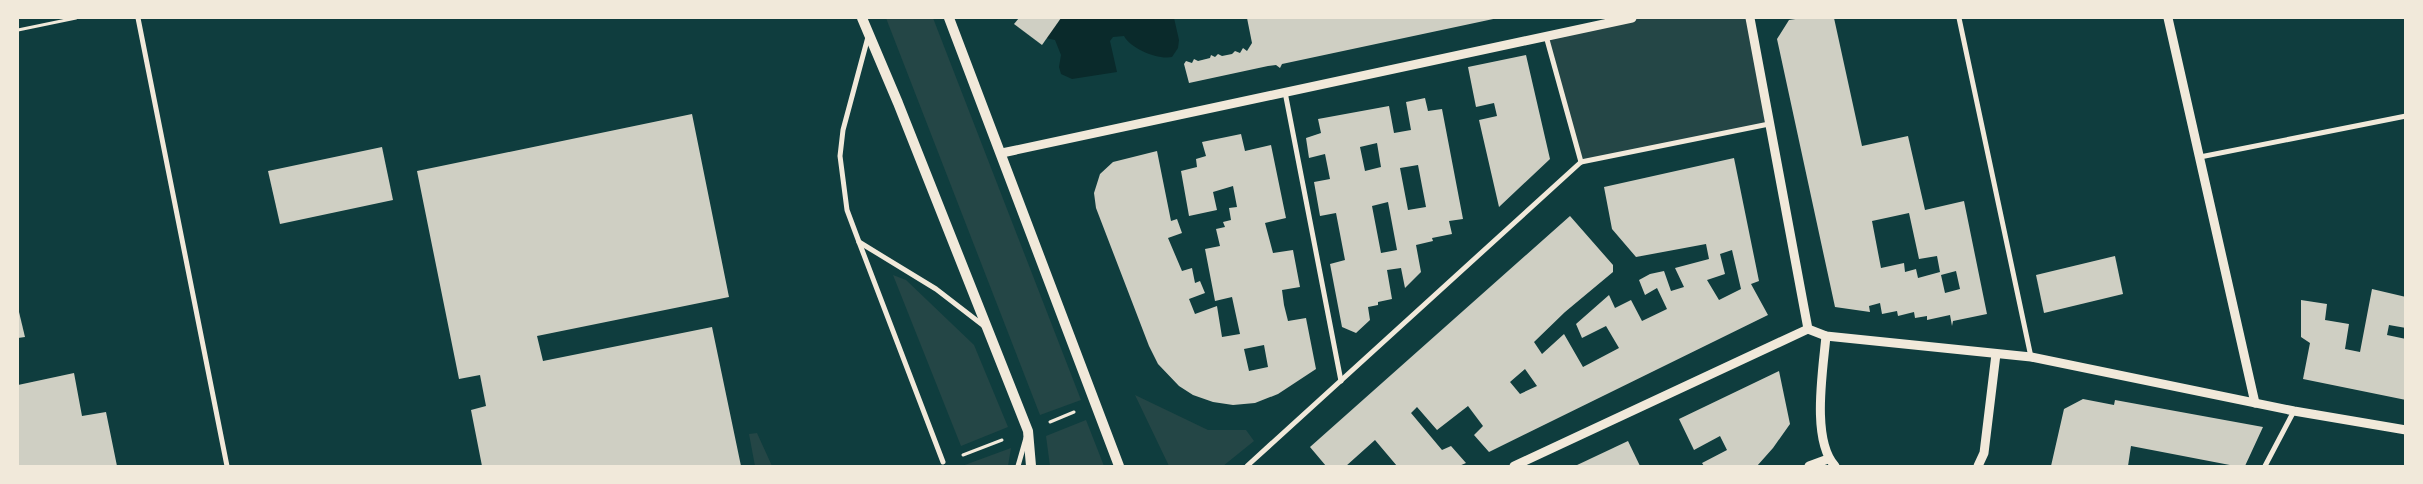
<svg xmlns="http://www.w3.org/2000/svg" width="2423" height="484" viewBox="0 0 2423 484" font-family="'Source Serif 4',serif">
  <style>
    .green { fill: #244646 }
    .water { fill: #0a2a2b }
    .building { fill: #cfcfc3; fill-rule: evenodd }
    .lines { fill: none; stroke-linecap: round; stroke-linejoin: round }
    .path { stroke: #f1e9da; stroke-width: 3 }
    .minor { stroke: #f1e9da; stroke-width: 5 }
    .tertiary { stroke: #f1e9da; stroke-width: 9 }
    .secondary { stroke: #f1e9da; stroke-width: 10 }
  </style>
  <rect width="100%" height="100%" fill="#0f3d3e"/>
  <g class="green">
    <path d="M886 18H933L1081 400 1040 415Z"/>
    <path d="M1632 18H1750L1769 124 1581 162 1546 36Z"/>
    <path d="M893 275 906 280 974 345 1008 427 961 446Z"/>
    <path d="M1135 395 1208 430H1246L1254 441 1223 466H1169Z"/>
    <path d="M1086 420 1104 466H1050L1046 436Z"/>
    <path d="M757 433 772 466H755L749 434Z"/>
    <path d="M1011 448 1008 466H962Z"/>
  </g>
  <path class="water" d="M1061 18H1174L1179 40 1178 48 1172 57C1158 60 1131 49 1124 36L1113 37 1110 41 1117 72 1072 79 1061 74 1059 67 1061 55 1055 40 1046 38Z"/>
  <g class="building">
    <path d="M1019 18H1061L1042 45 1014 24Z"/>
    <path d="M1247 18H1498L1282 64 1280 68 1276 65 1268 66 1189 83 1184 64 1186 61 1192 63 1194 59 1198 61 1210 58 1211 55 1215 57 1218 54 1222 56 1232 54 1235 51 1240 53 1243 48 1247 51 1252 43Z"/>
    <path d="M1802 18H1834L1862 146 1908 136 1925 210 1964 201 1987 314 1953 321 1952 326 1950 315 1927 320V316L1915 318 1914 312 1898 316 1897 311 1882 314 1880 303 1869 306 1870 312 1835 307 1777 39 1789 20ZM1909 213 1919 259 1937 256 1940 272 1918 278 1916 269 1905 272 1904 263 1881 268 1872 221ZM1956 271 1960 289 1945 293 1941 275Z"/>
    <path d="M1526 55 1550 159 1499 207 1479 120 1497 116 1494 103 1476 107 1468 67Z"/>
    <path d="M1425 98 1428 111 1442 109 1463 219 1449 221 1452 234 1432 238 1433 241 1416 245 1421 272 1405 288 1401 268 1387 270 1392 299 1378 302V305L1368 307 1370 320 1356 333 1342 327 1330 264 1345 260 1336 213 1320 216 1314 182 1330 179 1325 154 1309 158 1306 138 1321 133 1318 119 1389 106 1394 133 1411 130 1406 102ZM1377 143 1381 167 1365 171 1360 147ZM1418 165 1426 207 1408 210 1400 168ZM1388 202 1397 250 1381 253 1372 206Z"/>
    <path d="M692 114 729 297 537 336 543 361 712 327 741 466H482L471 410 486 406 480 375 459 379 417 171Z"/>
    <path d="M1241 134 1245 151 1271 145 1286 218 1265 223 1273 253 1293 250 1300 287 1282 290 1284 305 1288 321 1306 318 1316 369 1278 394 1255 403 1233 405 1213 402 1193 395 1179 386 1158 364 1149 346 1096 208 1094 193 1100 174 1113 162 1157 151 1171 221 1177 219 1182 233 1168 238 1182 271 1192 268 1195 283 1200 281 1205 293 1189 299 1195 314 1217 306 1222 337 1240 334 1232 297 1215 301 1205 249 1220 246 1216 229 1225 227 1223 222 1231 220 1229 208 1237 207 1233 186 1213 192 1217 210 1189 216 1181 171 1197 167 1196 159 1206 156 1202 142ZM1264 345 1268 367 1249 371 1244 349Z"/>
    <path d="M382 147 393 200 280 224 268 171Z"/>
    <path d="M1734 158 1759 281 1751 284 1768 315 1489 452 1474 435 1483 426 1468 406 1437 430 1417 407 1411 413 1442 450 1451 446 1466 463 1459 466H1397L1375 440 1346 466H1326L1310 447 1570 216 1613 265V272L1565 312 1534 342 1542 354 1564 334 1583 367 1619 348 1606 326 1582 338 1576 324 1609 295 1615 308 1631 300 1642 321 1667 309 1657 288 1645 295 1639 280 1650 274 1664 271 1671 291 1684 287 1675 268 1709 259 1706 244 1636 257 1612 229 1604 187ZM1732 250 1741 289 1719 300 1707 280 1725 274 1720 254ZM1525 369 1537 386 1520 394 1510 382Z"/>
    <path d="M2115 256 2123 294 2044 313 2036 275Z"/>
    <path d="M2372 289 2406 297V328L2389 325 2387 335 2406 339V400L2303 379 2310 343 2301 337V300L2327 304 2325 320 2349 324 2345 349 2360 352Z"/>
    <path d="M19 312 25 337 18 338V313Z"/>
    <path d="M1779 371 1790 424 1773 448 1757 466H1704L1702 463 1727 450 1720 436 1694 450 1679 419Z"/>
    <path d="M74 373 82 416 106 412 117 466H18V385Z"/>
    <path d="M2083 399 2114 405 2115 400 2263 427 2245 466H2235L2131 446 2128 466H2051L2064 409Z"/>
    <path d="M1628 441 1640 466H1575Z"/>
  </g>
  <g class="lines">
    <g class="path">
      <path d="M18 30 76 18"/>
      <path d="M1050 422 1074 412"/>
      <path d="M963 455 1002 440"/>
    </g>
    <g class="minor">
      <path d="M138 18 227 466"/>
      <path d="M1959 18 2031 357"/>
      <path d="M1546 36 1581 162"/>
      <path d="M868 37 843 130 840 156 847 210 859 242 943 462"/>
      <path d="M1285 92 1341 381"/>
      <path d="M2200 157 2406 116"/>
      <path d="M1581 162 1769 124"/>
      <path d="M859 242 936 289 984 326"/>
      <path d="M1018 466 1026 438"/>
      <path d="M1247 466 1581 162"/>
      <path d="M2265 466 2294 411"/>
    </g>
    <g class="tertiary">
      <path d="M1750 18 1808 329 1826 336 2031 357 2294 411 2406 430"/>
      <path d="M2168 18 2255 403"/>
      <path d="M1002 153 1632 18"/>
      <path d="M1826 336C1823 370 1811 440 1835 466"/>
      <path d="M1514 466 1808 329"/>
      <path d="M1809 466 1828 459"/>
      <path d="M1978 466 1984 453 1996 354"/>
    </g>
    <g class="secondary">
      <path d="M862 18 898 103 1028 431 1031 466"/>
      <path d="M949 18 1119 466"/>
    </g>
  </g>
  <rect width="2423" height="484" fill="none" stroke="#f1e9da" stroke-width="38"/>
</svg>
